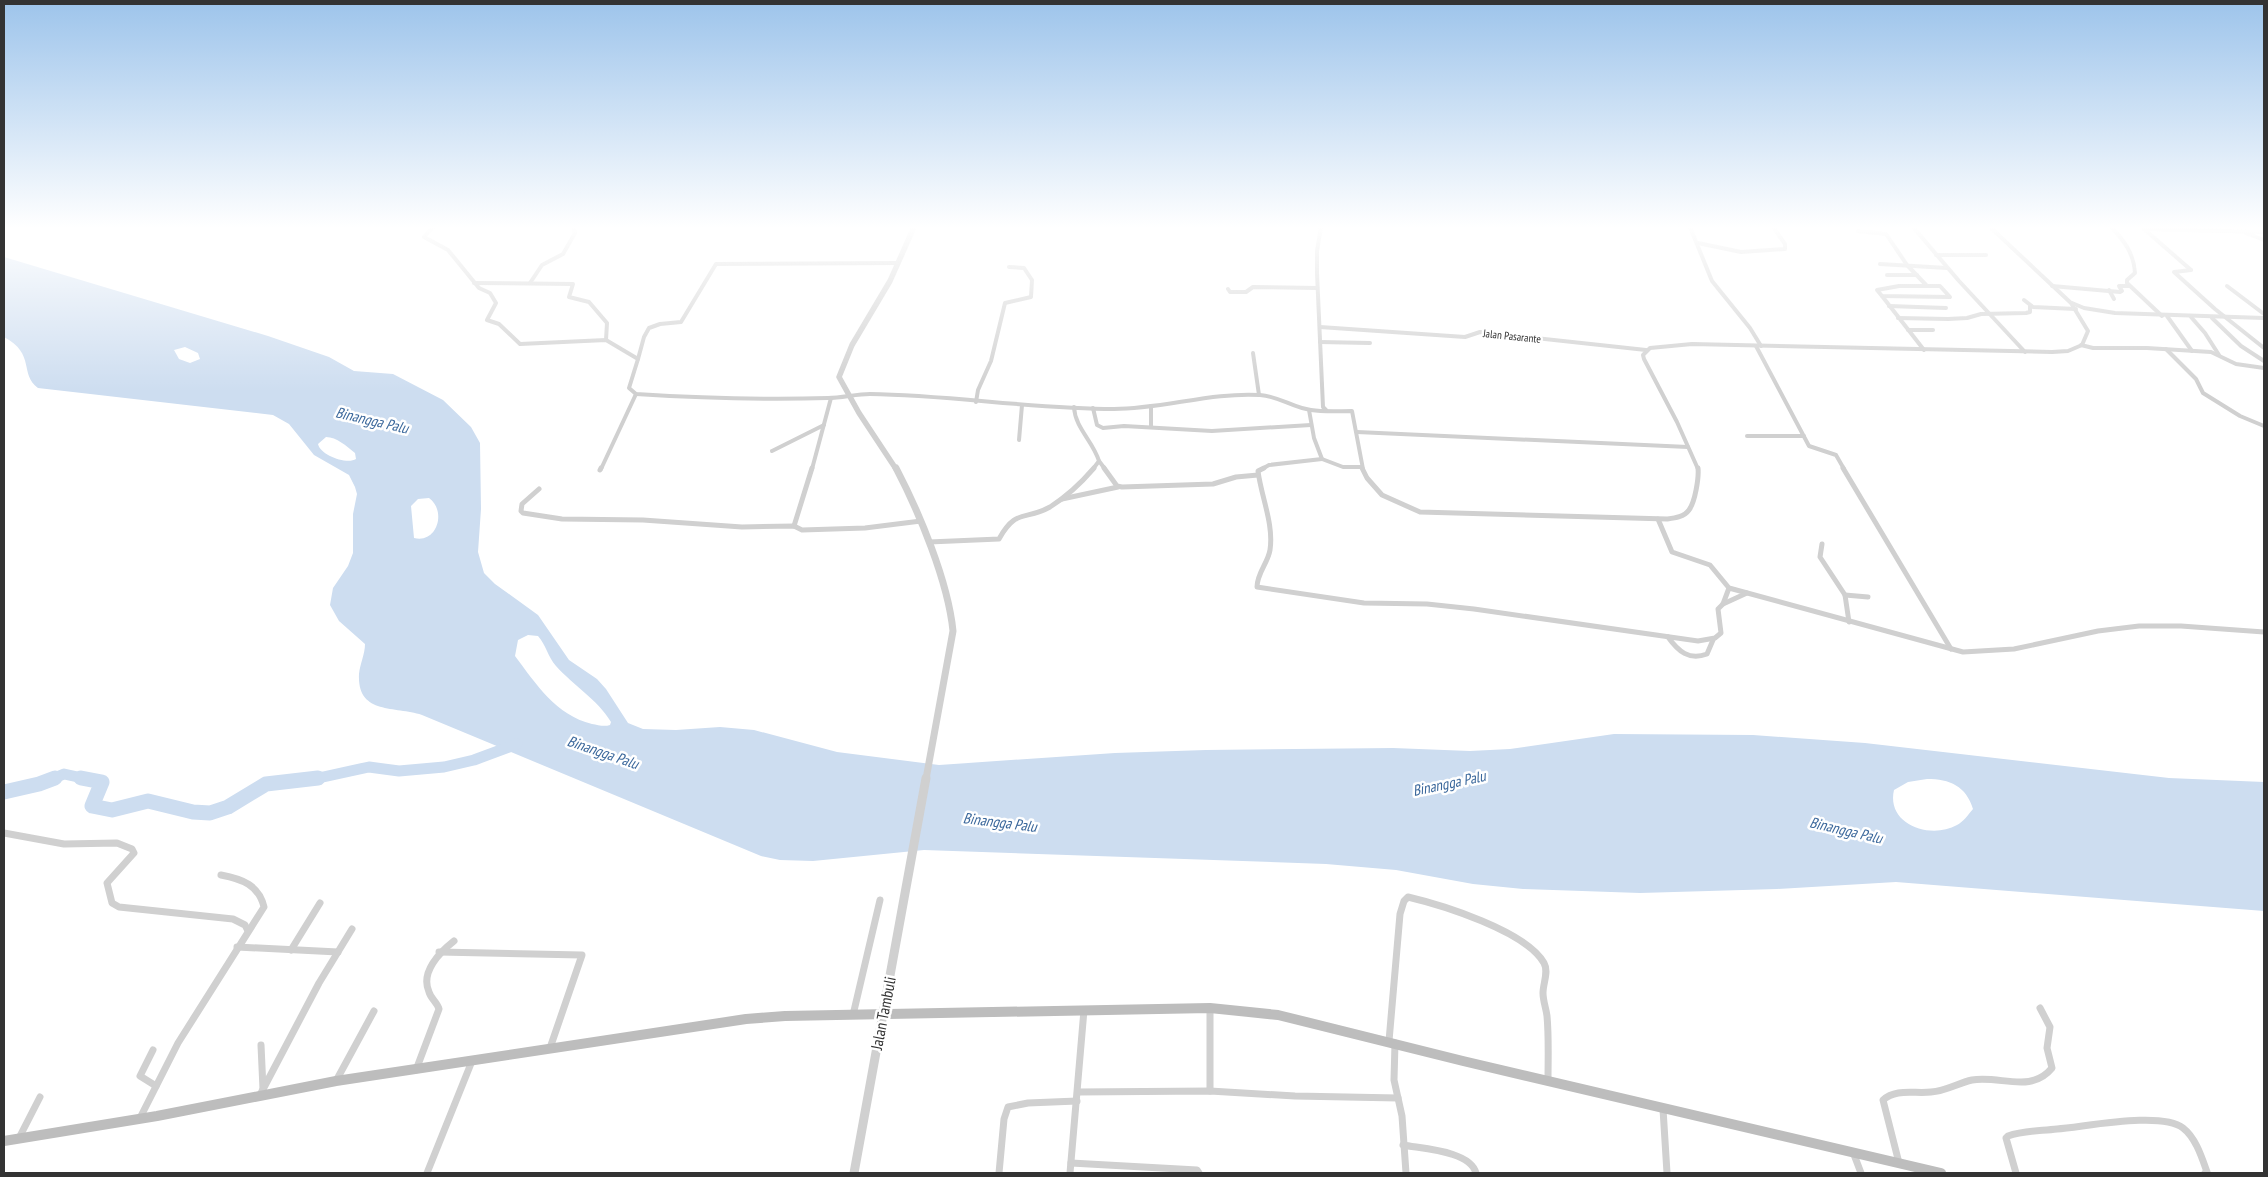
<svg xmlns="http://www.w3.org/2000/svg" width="2268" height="1177" viewBox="0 0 2268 1177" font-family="'PT Sans Narrow',sans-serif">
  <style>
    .water { fill: #cdddf0; fill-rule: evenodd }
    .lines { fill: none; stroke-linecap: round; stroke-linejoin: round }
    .river-far1 { stroke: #cdddf0; stroke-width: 11 }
    .river { stroke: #cdddf0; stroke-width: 15 }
    .minor-far2 { stroke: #d0d0d0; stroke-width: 4 }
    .minor-far1 { stroke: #d0d0d0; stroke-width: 5 }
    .minor { stroke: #d0d0d0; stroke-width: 7 }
    .tertiary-far2 { stroke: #d0d0d0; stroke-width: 5.5 }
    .tertiary-far1 { stroke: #d0d0d0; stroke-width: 7 }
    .tertiary { stroke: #d0d0d0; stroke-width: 9 }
    .secondary { stroke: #bdbdbd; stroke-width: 10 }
    .labels { text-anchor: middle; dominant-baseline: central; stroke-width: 5; stroke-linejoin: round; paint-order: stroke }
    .far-street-label { font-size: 11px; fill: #333; stroke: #fff }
    .water-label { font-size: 15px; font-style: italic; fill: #3a679b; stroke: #fff }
    .near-street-label { font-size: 16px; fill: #333; stroke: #fff }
  </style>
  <rect width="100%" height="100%" fill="#fff"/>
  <path class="water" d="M4 257 268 336 329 357 354 371 393 374 443 400 471 427 480 443 481 509 478 552 484 573 495 584 538 615 569 660 597 679 606 689 628 723 643 729 676 730 720 727 754 730 837 752 939 765 1115 753 1206 750 1393 748 1470 751 1510 749 1614 734 1753 735 1865 743 2169 778 2264 782V911L1896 882 1777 889 1640 893 1523 889 1473 884 1396 870 1326 864 924 850 813 861 780 860 761 856 422 715C394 706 357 715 359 674 360 664 365 654 365 644L339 621 330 605 333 588 348 566 353 553V514L357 494 355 487 349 475 314 455 289 424 273 415 38 388C19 374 36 354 4 337ZM185 347 198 353 200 359 190 363 179 359 174 350ZM326 437C337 437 346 446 355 453L356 459C347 465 320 455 318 444ZM429 498C447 511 437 544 414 538L411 506 418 499ZM528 635 538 636C546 645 548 657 556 666 574 686 597 699 611 722L610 725C604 727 598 725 592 724 556 715 536 684 515 656L518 640ZM1927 779C1950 779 1966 786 1973 809 1968 815 1963 822 1957 825 1930 840 1886 824 1894 790L1908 782Z"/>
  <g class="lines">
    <g class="river-far1">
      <path d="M52 779 64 774 87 779"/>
      <path d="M314 779 369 767 399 771 444 767 474 760 517 744"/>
    </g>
    <g class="river">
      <path d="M81 778 102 782 92 806 112 810 148 801 193 812 210 813 228 807 266 784 318 778"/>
      <path d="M4 792 39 784 55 778"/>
    </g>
    <g class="minor-far2">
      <path d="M433 227 424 237 448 250 479 288 490 293 496 303 487 320 499 324 520 344 606 340 638 359 629 388 636 394C700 398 764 400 828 398 842 398 856 394 870 394 951 395 1032 409 1114 409 1163 409 1211 392 1260 395 1279 396 1293 408 1311 410 1324 412 1338 411 1352 411L1363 469"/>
      <path d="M1321 227 1317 251V273L1323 407 1326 410"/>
      <path d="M1690 227 1712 281 1750 328 1761 346"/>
      <path d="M1913 227 1959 281 2025 352"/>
      <path d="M2111 227C2124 240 2134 254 2135 273L2127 280V283L2162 316"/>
      <path d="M2144 229 2264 232"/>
      <path d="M2144 229 2191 270"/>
      <path d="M1858 231 1886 234 1907 265 1927 286"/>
      <path d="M2246 233 2264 240"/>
      <path d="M1698 243 1741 252 1785 249V244L1773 227"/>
      <path d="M1936 255H1986"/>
      <path d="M1880 264 1947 268"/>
      <path d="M2191 270 2174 272 2215 309 2264 348"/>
      <path d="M1887 275H1917"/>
      <path d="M474 283 573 284 569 297 589 302 607 323 606 340"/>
      <path d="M530 283 542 265 563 254 575 233 573 227"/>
      <path d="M1899 286H1940L1950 297 1882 296 1877 290Z"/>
      <path d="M2052 286 2120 292 2122 291 2119 286H2129"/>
      <path d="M2227 286 2264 314"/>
      <path d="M1228 289 1230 292H1246L1253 287 1317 288"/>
      <path d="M2109 290 2114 299"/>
      <path d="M1882 296 1924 350"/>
      <path d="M2024 300 2033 307 2076 309"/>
      <path d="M2072 303 2084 308 2115 313 2264 318"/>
      <path d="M1889 306 1946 308"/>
      <path d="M2167 316 2192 351"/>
      <path d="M2191 317 2205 333 2219 355"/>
      <path d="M1898 318 1948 319 1967 318 1981 314 2026 313 2030 312V306"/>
      <path d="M2212 318 2241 346 2264 361"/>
      <path d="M1320 327 1465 337 1480 332 1646 350"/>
      <path d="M1908 330H1933"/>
      <path d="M1320 342 1370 343"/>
      <path d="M2081 345 2093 348H2147L2211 352 2236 364 2264 368"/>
      <path d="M1756 346 1809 446 1836 455 1844 469"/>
      <path d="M2166 349 2196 379 2203 393 2240 416 2264 426"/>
      <path d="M1253 353 1259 395"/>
      <path d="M638 359 644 337 649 328 660 324 681 322 716 264 897 263"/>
      <path d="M976 402 978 390 991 361 1005 303 1031 297 1032 280 1024 268 1009 267"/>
      <path d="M1151 406V427"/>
      <path d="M1074 407C1075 428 1093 441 1099 461L1093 469"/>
      <path d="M1093 408 1097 425 1103 428 1124 426 1212 431 1311 425"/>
      <path d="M1309 410 1314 438 1322 459 1343 467H1361"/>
      <path d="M1357 432 1688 447"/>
      <path d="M1747 436H1804"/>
      <path d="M1019 440 1022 405"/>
      <path d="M772 451 824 425"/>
      <path d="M1099 461 1105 469"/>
      <path d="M601 469 636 394"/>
      <path d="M812 469 831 398"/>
      <path d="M1262 469 1269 465 1322 459"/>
      <path d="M1698 469 1677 422 1644 359 1643 355 1650 348 1692 344 2052 352 2068 351 2082 345 2088 331 2071 303 1990 227"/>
    </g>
    <g class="minor-far1">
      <path d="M1104 468 1117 486 1122 487 1213 484 1236 477 1258 475"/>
      <path d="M1264 468 1258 471C1261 496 1274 524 1270 550 1268 563 1257 573 1257 587L1364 603 1427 604 1474 609 1698 641 1715 638 1721 633 1718 609 1723 604 1729 588"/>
      <path d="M1362 468 1367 478 1382 495 1420 512 1667 519C1675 518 1684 517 1689 510 1695 502 1699 478 1698 468"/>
      <path d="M1843 468 1951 649"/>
      <path d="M600 470 601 468"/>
      <path d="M539 489 522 504 521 511 523 513 562 519 643 520 742 527 794 526 802 530 865 528 921 521"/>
      <path d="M1062 499 1118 487"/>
      <path d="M1658 519 1672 552 1710 565 1729 588 1963 652 2014 649 2098 631 2139 626H2181L2264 632"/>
      <path d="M794 526 812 468"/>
      <path d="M929 542 999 539C1016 508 1025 521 1050 507 1066 497 1082 482 1094 468"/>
      <path d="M1822 544 1820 557 1845 595 1849 622"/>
      <path d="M1845 595 1868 597"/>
      <path d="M1723 604 1747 593"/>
      <path d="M1668 637C1678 651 1689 661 1707 654L1713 640"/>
    </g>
    <g class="minor">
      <path d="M4 833 64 844 117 843 132 849 134 853 107 883 112 903 119 907 233 919 245 925 248 931"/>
      <path d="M237 947 338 952"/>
      <path d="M291 950 320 903"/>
      <path d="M439 952 582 955 550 1048"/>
      <path d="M1210 1008V1091"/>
      <path d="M853 1015 880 900"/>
      <path d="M1389 1041 1400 914 1404 901 1408 897C1442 905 1526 931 1544 963 1549 972 1543 983 1543 993 1543 1001 1546 1008 1547 1016 1549 1038 1548 1059 1548 1081"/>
      <path d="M1395 1043 1394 1080 1402 1116 1406 1173"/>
      <path d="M261 1045 263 1089"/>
      <path d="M153 1050 140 1076 156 1086"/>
      <path d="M416 1070 439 1009C437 1002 431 999 429 992 420 972 440 952 454 941"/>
      <path d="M336 1081 374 1011"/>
      <path d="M1078 1092 1210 1091 1295 1096 1398 1098"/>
      <path d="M260 1095 319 983 352 929"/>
      <path d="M1663 1109 1667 1173"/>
      <path d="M140 1118 178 1043 264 907C259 885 242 879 221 875"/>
      <path d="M19 1138 40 1097"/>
      <path d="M1403 1145C1424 1149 1470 1151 1476 1173"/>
      <path d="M1853 1152 1861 1173"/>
      <path d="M1071 1163 1197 1170 1199 1173"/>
      <path d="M1899 1163 1883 1100C1896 1088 1915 1094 1931 1092 1946 1091 1958 1083 1972 1080 2000 1075 2031 1094 2052 1068L2047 1048 2050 1027 2040 1008"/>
      <path d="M427 1173 472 1061"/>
      <path d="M999 1173 1004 1119 1008 1107 1028 1103 1077 1101"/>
      <path d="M1070 1173 1084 1010"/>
      <path d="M2016 1173 2006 1138 2008 1136C2024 1130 2041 1131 2057 1129 2085 1127 2161 1111 2183 1128 2196 1138 2202 1158 2207 1172L2205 1173"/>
    </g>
    <path class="tertiary-far2" d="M896 469 859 413 839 377 852 345 890 281 914 227"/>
    <path class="tertiary-far1" d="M896 468C919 512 948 581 953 631L926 779"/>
    <path class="tertiary" d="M854 1173 926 778"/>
    <path class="secondary" d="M4 1141 157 1116 336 1081 746 1019 785 1016 1210 1008 1278 1015 1463 1061 1941 1173"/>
  </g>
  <linearGradient id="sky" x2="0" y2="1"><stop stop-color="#9dc4eb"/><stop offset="0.58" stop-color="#fff"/><stop offset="1" stop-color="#fff" stop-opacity="0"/></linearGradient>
  <rect width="2268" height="392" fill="url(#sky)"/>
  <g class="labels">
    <g class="far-street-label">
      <text transform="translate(1512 336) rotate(6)">Jalan Pasarante</text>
    </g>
    <g class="water-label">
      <text transform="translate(372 420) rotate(13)">Binangga Palu</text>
      <text transform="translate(603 752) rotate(19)">Binangga Palu</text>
      <text transform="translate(1449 783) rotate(-12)">Binangga Palu</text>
      <text transform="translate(1000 822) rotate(7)">Binangga Palu</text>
      <text transform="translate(1846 830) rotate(13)">Binangga Palu</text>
    </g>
    <g class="near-street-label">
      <text transform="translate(883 1013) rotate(-79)">Jalan Tambuli</text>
    </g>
  </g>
  <rect width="2268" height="1177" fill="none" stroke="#333333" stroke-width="10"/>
</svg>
